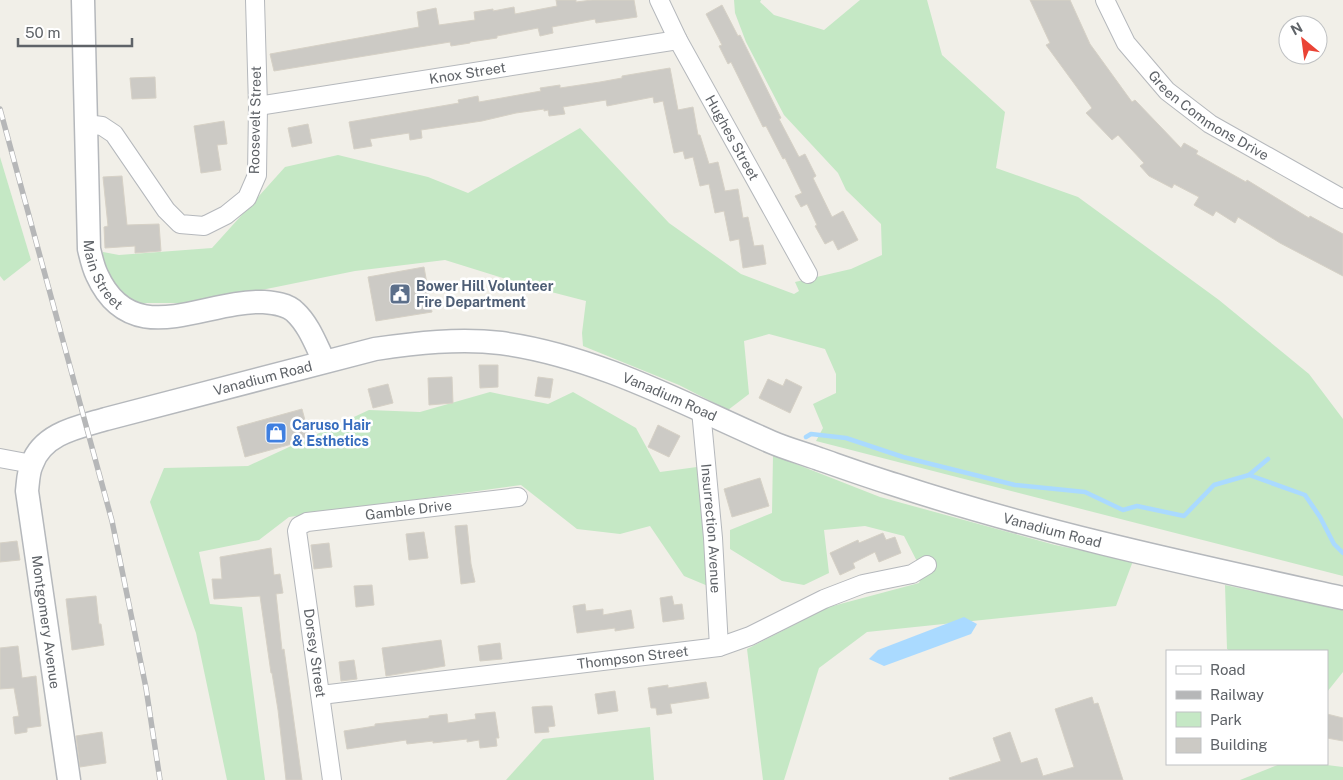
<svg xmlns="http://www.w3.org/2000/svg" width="1343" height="780" viewBox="0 0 1343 780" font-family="'Public Sans',sans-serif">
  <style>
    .green { fill: #c5e8c5 }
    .water { fill: #aadaff }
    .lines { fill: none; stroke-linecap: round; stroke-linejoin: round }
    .stream { stroke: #aadaff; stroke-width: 4.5 }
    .building { fill: #cccac5; stroke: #d6d1c6 }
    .minor-casing { stroke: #b5b8bc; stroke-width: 20 }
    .tertiary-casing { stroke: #b5b8bc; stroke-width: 25 }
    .minor { stroke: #fff; stroke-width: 18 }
    .tertiary { stroke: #fff; stroke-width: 22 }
    .rail-casing { stroke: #b6b7b8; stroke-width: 5.5 }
    .rail { stroke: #fff; stroke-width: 4; stroke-dasharray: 11; stroke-linecap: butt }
    .labels { text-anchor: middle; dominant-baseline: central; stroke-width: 5; stroke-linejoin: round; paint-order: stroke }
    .street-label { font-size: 14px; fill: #5f6368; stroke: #fff }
    .service-label { font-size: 14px; font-weight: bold; fill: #4e5e75; stroke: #fff; text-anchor: start }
    .shop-label { font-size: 14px; font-weight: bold; fill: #366cbe; stroke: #fff; text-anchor: start }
  </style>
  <rect width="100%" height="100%" fill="#f1efe8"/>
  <g class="green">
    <path d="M734 0H761L760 2 774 15 824 30 860 0H927L942 55 1005 112 996 168 1078 197 1219 300 1309 374 1343 419V576L816 441 823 428 813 404 836 393V374L825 349 769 334 744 341 749 394 728 410 679 385 583 346 582 333 586 301 532 287 445 260 355 271 198 303H133L102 274 103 252 119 255 212 248 285 167 338 155 428 177 468 193 580 128 669 223 741 274 794 294 799 291 795 282 851 269 882 255 881 224 846 190 838 173 784 115 746 42 735 13Z"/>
    <path d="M0 157 31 260 4 281 0 276Z"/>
    <path d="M490 392 548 404 573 392 636 428 660 472 697 467 708 586 684 576 650 526 620 534 577 529 521 485 289 517 259 540 199 552 210 604 242 607 265 780H227L196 633 150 502 164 468 248 466 369 410 420 412Z"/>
    <path d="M773 455 880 497 1055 545 1133 561 1116 606 867 632 819 668 784 780H763L747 649 829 607 919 583 923 573 904 536 865 526 824 530 829 573 804 585 782 581 730 549V530L772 513Z"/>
    <path d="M1225 585 1343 610V672L1327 692V651H1230L1227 649Z"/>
    <path d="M650 727 654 780H506L543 739Z"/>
    <path d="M1280 764H1319L1343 767V780H1240Z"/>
  </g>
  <path class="water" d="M964 617 977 624 971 634 884 666 869 659 878 650Z"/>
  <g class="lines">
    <g class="stream">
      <path d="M806 437 811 434 846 438 903 457 1015 485 1085 492 1123 510 1137 506 1184 516 1214 485 1249 475 1268 459"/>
      <path d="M1249 475 1305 495 1320 517 1334 544 1343 553"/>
    </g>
  </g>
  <g class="building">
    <path d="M556 0H576V2L592 0H634L637 17 596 23 595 19 552 27 553 33 540 36 538 28 497 36V38L470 42V43L451 46 450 42 274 71 270 54 419 27 417 12 436 8 439 25 475 20 474 12 493 9V11L514 7 515 14 557 6Z"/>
    <path d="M1030 0H1070L1090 44 1132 102 1135 100 1181 148 1184 143 1198 151 1196 154 1246 182 1247 180 1309 218 1310 216 1343 234V276L1280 243 1238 217 1235 223 1216 211 1213 216 1194 205 1199 197 1174 184 1172 188 1149 176 1140 166 1144 163 1118 135 1112 140 1086 113 1092 108 1046 45 1050 43Z"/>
    <path d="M722 5 738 36 740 35 749 53 781 118 779 119 799 157 805 154 816 176 813 178 832 217 843 211 858 240 838 250 833 240 825 244 815 226 817 225 807 204 801 207 795 196 802 193 785 158 783 159 766 126 763 127 731 62 728 64 719 46 722 45 706 14Z"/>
    <path d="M670 68 678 110 693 107 698 135H700L709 164 718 162 725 191 738 189 743 218 748 217 754 246 763 245 766 264 743 268 739 239 730 241 724 211 715 213 709 184 700 186 693 157 685 159 683 151 674 153 663 101 654 103 653 97 607 106 606 100 563 107 565 114 549 116 548 110 544 111V109L516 113 482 121 421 130 422 138 410 140 409 133 370 139 372 146 354 149 349 122 459 103 458 100 478 96 479 102 541 91 540 88 560 85V88L600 82 622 78V76Z"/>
    <path d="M155 77 156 98 132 99 130 78Z"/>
    <path d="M224 121 227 144 217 145 221 170 201 173 194 126Z"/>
    <path d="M308 124 312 143 292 147 288 128Z"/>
    <path d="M122 176 127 225 159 224 161 251 135 253V246L105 248 104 227 108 226 103 177Z"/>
    <path d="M424 267 432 312 376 321 368 277Z"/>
    <path d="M479 365H498V387L480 388Z"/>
    <path d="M452 377 453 403 429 405 428 378Z"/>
    <path d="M538 377 553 379 550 398 535 396Z"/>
    <path d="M768 379 783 386 786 379 802 387 790 413 759 398Z"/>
    <path d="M388 384 393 403 373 408 368 389Z"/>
    <path d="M302 409 310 439 245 457 237 427Z"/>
    <path d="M658 425 680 436 669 457 648 447Z"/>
    <path d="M760 478 769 506 732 517 724 489Z"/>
    <path d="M467 525 471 564 475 582 461 584 455 526Z"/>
    <path d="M424 532 428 558 409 560 406 534Z"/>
    <path d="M883 533 886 540 895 537 901 553 879 562 875 552 853 563 855 568 840 575 830 553 858 540 859 543Z"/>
    <path d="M17 541 20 560 0 562V543Z"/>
    <path d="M329 543 332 567 314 569 311 545Z"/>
    <path d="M271 548 274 575 280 574 283 593 276 594 282 650 284 649 302 780H286L278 710 272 673H271L260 596 214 599 212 579H222L220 557Z"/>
    <path d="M372 585 374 605 356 607 354 586Z"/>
    <path d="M96 596 99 624H101L104 645 72 650 66 599Z"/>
    <path d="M672 596 674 605 682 604 684 619 663 622 660 598Z"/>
    <path d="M585 604 586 611 603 609V615L631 610 634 628 615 631V628L577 633 573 606Z"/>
    <path d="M441 640 445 666 386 676 382 648Z"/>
    <path d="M500 643 502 659 480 661 478 646Z"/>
    <path d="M18 646 22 678 36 676 41 726 27 728V732L15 734 13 717 19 716 14 688 0 689V648Z"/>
    <path d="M354 660 357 679 341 681 339 662Z"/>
    <path d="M706 682 709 698 670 704 672 713 657 715 656 708H651L648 688 668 685V688Z"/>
    <path d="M615 691 618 711 598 714 595 694Z"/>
    <path d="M1092 697 1094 704 1098 703 1123 780H950L949 778 1001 761 993 738 1010 732 1021 763 1037 758 1043 776 1074 767 1055 709Z"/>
    <path d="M545 706H552L555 726 548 727 549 732 535 733 532 707Z"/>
    <path d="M495 712 499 738H496L497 746 480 748 479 740 467 742V739L433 743V741L407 744 406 740 347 749 344 731 375 726V724L429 718V716L447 714 448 723 476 719 475 714Z"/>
    <path d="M1327 714 1343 718V741L1327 738Z"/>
    <path d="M102 732 106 763 80 767 76 736Z"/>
  </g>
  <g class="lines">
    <g class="minor-casing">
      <g id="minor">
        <path id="s1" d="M659 0 678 40 808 274"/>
        <path id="s2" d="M1105 0 1126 43 1167 91 1210 124 1343 199"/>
        <path id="s3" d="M258 106 678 40"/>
        <path d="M86 124 102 126 114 134 166 210 180 224 204 226 226 215 247 198 257 175 258 106 255 0"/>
        <path id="s4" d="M701 410 713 538 719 647"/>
        <path d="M0 458 32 464"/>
        <path id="s5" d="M321 695 719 647 750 636 824 599 863 584 912 574 927 565"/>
        <path id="s6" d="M332 780 297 531 299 526 307 522 518 497"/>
      </g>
    </g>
    <g class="tertiary-casing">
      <g id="tertiary">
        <path id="s7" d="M83 0 89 249C91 257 93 267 97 275 132 352 203 300 263 302 274 303 287 304 295 312 309 325 316 345 324 361"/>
        <path id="s8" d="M69 780 27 491C28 483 28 472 32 464 43 433 79 427 106 419L375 349C416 343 459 338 501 343 597 356 684 404 771 442 787 449 803 453 819 459 845 468 870 477 896 485 1042 533 1193 565 1343 598"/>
      </g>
    </g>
    <use href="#minor" class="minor"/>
    <use href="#tertiary" class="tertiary"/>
    <g class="rail-casing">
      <path id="rail" d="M0 109 112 521 146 688 160 780"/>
    </g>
    <use href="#rail" class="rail"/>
  </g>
  <defs>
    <g id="civic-square" transform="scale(1.125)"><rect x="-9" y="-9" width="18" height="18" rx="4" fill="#5c6f8a" stroke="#fff"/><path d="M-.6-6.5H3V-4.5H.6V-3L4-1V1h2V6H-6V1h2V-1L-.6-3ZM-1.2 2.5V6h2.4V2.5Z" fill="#fff"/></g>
    <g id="shop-square" transform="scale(1.125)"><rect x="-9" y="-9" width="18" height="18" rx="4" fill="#3f7fe0" stroke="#fff"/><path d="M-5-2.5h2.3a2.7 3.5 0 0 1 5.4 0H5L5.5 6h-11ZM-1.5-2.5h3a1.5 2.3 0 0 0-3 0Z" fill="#fff"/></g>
  </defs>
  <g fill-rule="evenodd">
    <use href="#civic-square" x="400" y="294"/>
    <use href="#shop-square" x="276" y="433"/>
  </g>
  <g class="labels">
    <g class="street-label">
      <text stroke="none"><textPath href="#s3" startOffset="212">Knox Street</textPath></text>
      <text stroke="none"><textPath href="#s2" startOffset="159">Green Commons Drive</textPath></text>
      <text transform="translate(255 120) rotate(-89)">Roosevelt Street</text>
      <text stroke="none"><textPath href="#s1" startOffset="156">Hughes Street</textPath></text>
      <text stroke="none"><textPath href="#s7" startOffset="278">Main Street</textPath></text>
      <text stroke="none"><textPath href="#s8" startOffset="572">Vanadium Road</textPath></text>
      <text stroke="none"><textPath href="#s8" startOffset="992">Vanadium Road</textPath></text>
      <text stroke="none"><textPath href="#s6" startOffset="368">Gamble Drive</textPath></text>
      <text stroke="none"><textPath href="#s4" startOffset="119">Insurrection Avenue</textPath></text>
      <text stroke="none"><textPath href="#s8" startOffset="1398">Vanadium Road</textPath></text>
      <text transform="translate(46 622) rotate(82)">Montgomery Avenue</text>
      <text transform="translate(315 653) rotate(82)">Dorsey Street</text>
      <text stroke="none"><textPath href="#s5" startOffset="314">Thompson Street</textPath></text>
    </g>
    <g class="service-label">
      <text x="416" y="286">Bower Hill Volunteer<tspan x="416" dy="16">Fire Department</tspan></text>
    </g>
    <g class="shop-label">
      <text x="292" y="425">Caruso Hair<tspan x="292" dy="16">&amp; Esthetics</tspan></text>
    </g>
  </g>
  <rect x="1166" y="650" width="162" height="115" fill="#ffffff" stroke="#bfc1c3"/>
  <rect x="1176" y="666" width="25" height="8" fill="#ffffff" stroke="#bfc1c3"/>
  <text x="1210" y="675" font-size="15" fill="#5f6368">Road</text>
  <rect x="1176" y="691" width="25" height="8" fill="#b6b7b8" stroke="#bfc1c3"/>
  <text x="1210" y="700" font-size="15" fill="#5f6368">Railway</text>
  <rect x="1176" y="712" width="25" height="15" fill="#c5e8c5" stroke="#bfc1c3"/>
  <text x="1210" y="725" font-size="15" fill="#5f6368">Park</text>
  <rect x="1176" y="738" width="25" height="15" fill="#cccac5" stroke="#bfc1c3"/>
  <text x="1210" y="750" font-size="15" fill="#5f6368">Building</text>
  <g transform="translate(1303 40) rotate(331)"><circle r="24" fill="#ffffff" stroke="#bfc1c3"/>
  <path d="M0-4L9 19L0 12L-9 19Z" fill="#ea4335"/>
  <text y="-8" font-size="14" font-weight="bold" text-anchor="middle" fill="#5f6368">N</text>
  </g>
  <path d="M18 38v8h114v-8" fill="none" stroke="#5f6368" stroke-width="2.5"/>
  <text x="25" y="38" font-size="15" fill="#5f6368" stroke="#ffffff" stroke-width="4" paint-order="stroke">50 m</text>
</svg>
